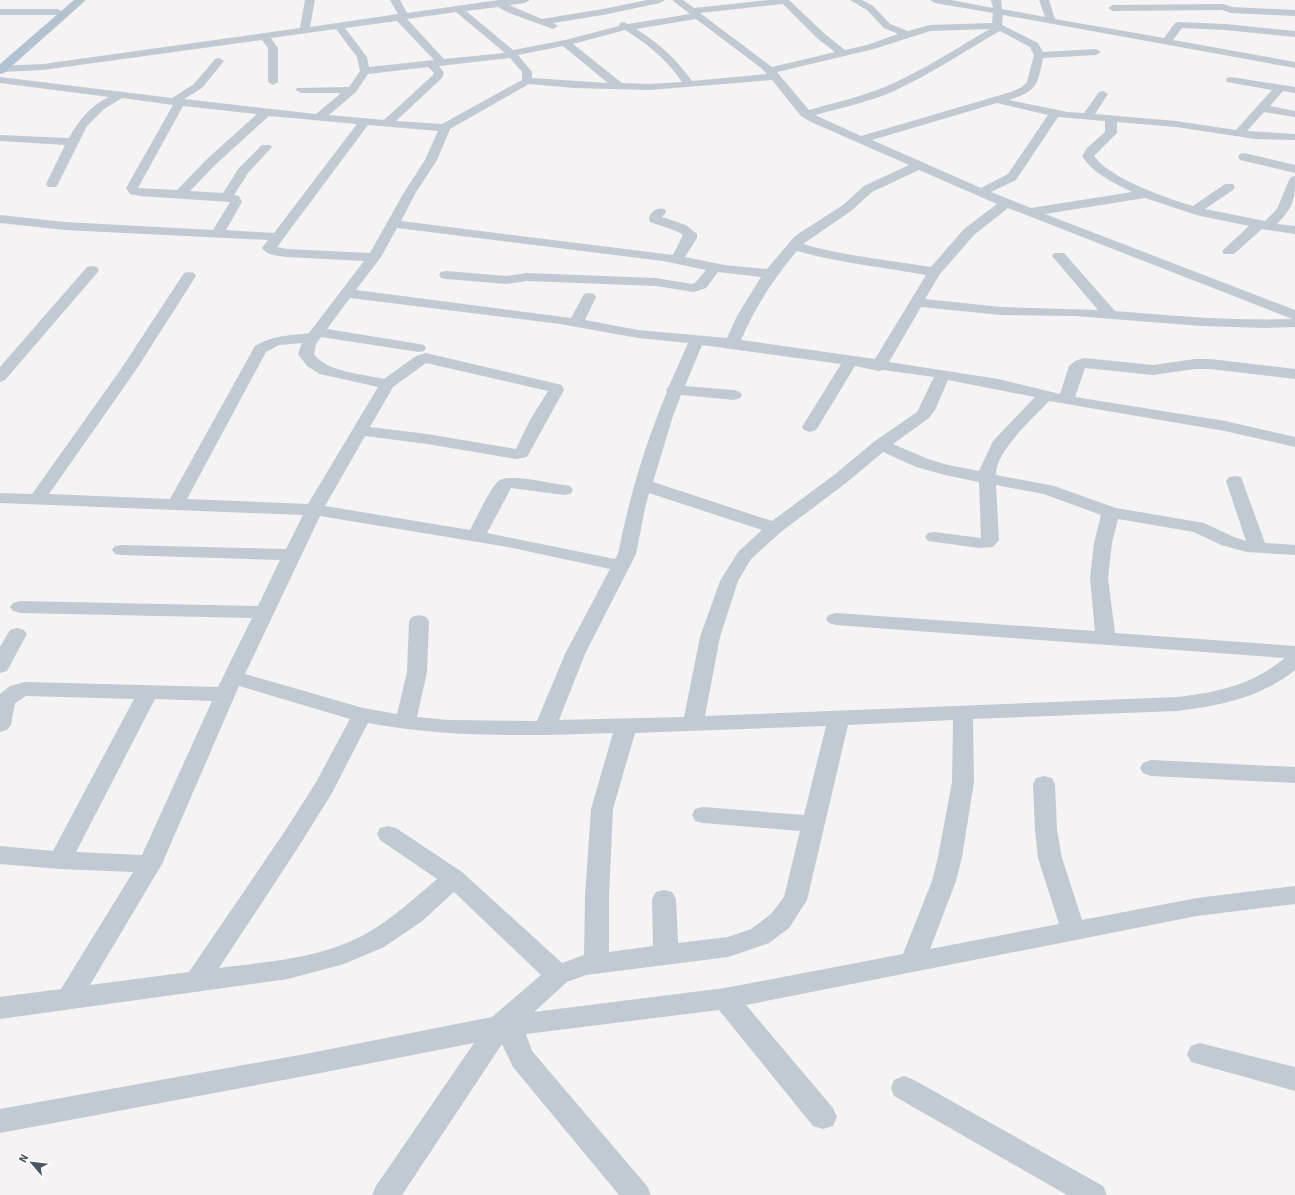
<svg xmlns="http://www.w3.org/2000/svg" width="1295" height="1195" viewBox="0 0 1295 1195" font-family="Signika,sans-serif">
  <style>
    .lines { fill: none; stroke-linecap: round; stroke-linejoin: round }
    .minor { fill: #c1cad2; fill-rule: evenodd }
    .major { fill: #b3c2d1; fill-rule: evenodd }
  </style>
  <rect width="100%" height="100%" fill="#f5f3f3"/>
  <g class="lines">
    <g class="minor">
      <path d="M305 0H315L310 27 398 14 390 0H400L407 13 499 0H530L525 3 509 5 542 19 603 9 647 0H665L660 3 603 15 553 23 558 26 553 29 509 13 498 7 466 11 513 50 565 40 619 26 620 23 623 22 628 24 690 14 672 0H683L694 8 768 0H789L826 35 845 50 867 45 898 34 884 28 867 10 850 0H862L873 6 890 24 908 31 930 25 992 23 993 13 935 3 930 0H951L993 8 991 0H1001L1002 9 1045 17 1039 0H1049L1055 19 1164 38 1175 23 1178 22 1225 24 1295 31V37L1225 30 1182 28 1173 40 1295 62V68L1003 15 1002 25 1038 43 1043 52 1096 49 1101 52 1096 55 1043 58C1037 86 1038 90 1009 100L1068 112 1084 113 1099 92 1103 91 1108 94 1095 114 1176 121 1236 130 1272 90 1227 82 1226 80 1227 78 1231 77 1295 87V93L1283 91 1270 106 1295 111V117L1264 112 1247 131 1295 134V140L1255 139 1176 127 1117 122V133L1094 156C1109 178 1168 199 1193 206L1225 184H1233L1235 187 1233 190 1205 209 1265 221 1277 209 1289 180 1291 177 1295 176C1295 200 1294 206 1277 224L1295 226V234L1262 229 1234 254H1224L1222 251 1249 226 1196 215 1145 198 1045 214 1295 310V327L1266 328 1201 326 1075 316 1001 315 921 307 889 362 998 379 1060 394 1069 366 1075 361 1084 358 1153 365 1195 359H1210L1295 369V379L1210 369H1195L1153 375 1085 368 1075 397 1225 421 1295 437V447L1225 431 1049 401C1034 417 995 452 996 475L1054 486 1116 508 1204 523 1234 537 1246 541 1226 481 1229 477 1235 476 1241 477 1265 543 1295 545V555L1247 552 1221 545 1194 532 1118 519 1112 543 1108 578 1115 633 1295 646V670C1260 698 1220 706 1177 711L973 719 974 782 962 857 956 881 930 949 1059 924 1038 858 1035 830 1033 784 1036 778 1044 776 1052 778 1055 784 1057 830 1062 858 1082 920 1197 898 1295 886V904L1197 916 746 1005 833 1108 837 1117 833 1126 823 1129 813 1126 719 1010 526 1034 532 1051 647 1186 651 1195H619L513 1067 502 1044 402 1195H372L376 1186 474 1043 305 1076 0 1133V1109L305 1054 492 1017 541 975 454 892 421 922 384 947 344 964 288 979 0 1019V997L61 989 133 872 60 869 0 864V846L53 851 134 699 26 696 15 703 11 725 7 730 0 732V694L10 686 25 682 218 687 252 618 20 613 13 611 10 607 13 603 20 601 258 606 280 560 121 555 115 554 112 550 115 546 121 545 286 549 303 515 0 503V493L32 494 121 369 184 273 189 272 194 273 196 276 136 370 49 494 170 499 255 346C272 335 290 336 309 333L364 261 287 257C279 256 268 256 262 248L268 240 65 230 0 223V215L65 222 213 230 230 202 140 196 130 194 126 188 173 105 122 98 104 109 87 126 58 184 56 187H48L46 184 65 145 0 141V135L69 138C79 120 90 106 109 97L0 83V77L172 98 194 84 215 59 219 58 224 61 202 88 184 99 316 114 341 93H301L296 90 297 88 349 87 360 71 357 57 336 29 271 38 278 48V82L273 85 268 82V48L262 40 43 70 0 72V66L43 64 300 28ZM783 4 818 39 835 52 772 67 700 13ZM456 12 505 53 444 59 407 19ZM696 19 761 68 767 74 692 81C676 59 659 43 636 29ZM397 21 434 60 369 67 367 57 345 28ZM990 29C955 49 922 71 885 87 860 97 834 103 809 110L777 72 874 49 930 31ZM625 30C648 44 667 60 682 82L649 84 622 83 573 44ZM1000 31 1030 47 1034 55 1027 82 1022 87 1011 92 861 136 815 115C841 108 869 102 894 91 931 74 965 51 1000 31ZM563 46 608 83 532 78V72L518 55ZM510 58 522 72V80L442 124 396 121 442 78 444 73 439 66ZM428 67 434 73 433 75 384 120 329 115 356 92 368 74ZM772 80 801 116 811 122 909 165 864 186 843 205 795 236 767 269 724 265 685 257 697 238V234L686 225 662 217 666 212 665 209C657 207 650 211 649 219L650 222 676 231 683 235 673 255 401 221 415 194 437 160 450 129 529 84 574 88 649 90ZM997 103 1048 115 1008 174 981 188 872 140ZM183 106 257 114 207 159 177 190 138 188ZM269 116 357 124 274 233 226 230 242 202 239 196 234 195 248 173 270 149 272 147 270 145H262L239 168 223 193 190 191 215 165ZM1058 117 1105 121V132L1087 148 1082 156C1092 173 1114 183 1132 192L1031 208 991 192 1016 180ZM368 125 438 131 425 160 403 194 370 253 287 249 277 247ZM919 170 997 204 964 229 931 267C888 260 844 256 803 244L851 211 872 192ZM1008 208 1290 318 1292 319C1233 321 1174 316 1115 311L1064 253H1054L1052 256 1098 310 1001 307 925 299 940 274 974 235ZM397 228 663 261 706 270 696 282 692 284 656 278 527 273 506 276 446 271 441 272 439 275 441 278 446 279 506 284 527 281 656 286 694 292 706 288 718 272 761 277 737 316 727 338 638 330 585 320 596 297 594 294 589 293 584 294 571 318 356 290 381 257ZM797 251C839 263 883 267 926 275L875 359 741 340C756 306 773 279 797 251ZM350 298 560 324 638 338 688 343 669 386 666 390 667 392C645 444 629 498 618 554L615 559 487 533 511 488 564 495 570 494 573 490 570 486 564 485C548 483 514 474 500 480 492 484 475 521 470 530L325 506 365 436 427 444 516 459 527 457 564 390 562 385 426 353 416 356 384 379C363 374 326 372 314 354L316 344 321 337 419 352 424 351 426 348 424 345 419 344 327 329ZM302 343 298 354 307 366 320 374 378 387 308 504 187 499 266 352 279 345ZM702 345 841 364 802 427 804 430 810 432 816 430 818 427 855 366 879 371 883 370 934 377 917 412 875 441 834 475 772 521 653 482 673 416 681 395 734 400 740 398 742 395 740 392 734 390 685 386ZM426 363 548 391 530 420 516 449 427 434 370 427 393 387ZM948 380 1035 397 993 441 979 471 948 465 928 459 893 444 929 418 935 410ZM883 452 916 467 945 475 979 482 981 538 934 532 928 533 925 537 928 541 979 548 993 547 999 540 996 485 1044 494 1101 515 1094 543 1090 578 1095 631 836 613 829 615 826 619 829 623 836 625 1285 658C1251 685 1220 692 1177 697L705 716 720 637 738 581 751 559 781 532 846 483ZM649 493 762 530 738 552 720 581 700 637 684 717 559 720 585 654 636 554 645 508ZM320 516 508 547 610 569 565 654 537 721 448 720 417 717 427 672 429 621 426 617 419 615 412 617 409 621 407 672 397 714 363 708 245 674ZM239 686 350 719 315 784 283 834 189 972 90 985 162 864ZM155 699 212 701 142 855 76 852ZM953 720 952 782 938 857 932 881 903 954 725 988 534 1012 567 982 586 975 728 957 769 943 789 928 807 900 848 725ZM368 723C449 738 531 736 613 733L591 809 585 896 584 955 562 963 462 872 396 828 388 826 380 828 377 834 380 840 437 879C415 898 393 918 367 933 324 958 267 962 219 968L299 846 332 793ZM826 726 804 815 703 807 695 809 692 815 695 821 703 823 800 831 784 897 771 914 751 929 728 937 678 943 676 899 672 892 664 890 656 892 652 899 653 946 609 952V896L613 809 635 733Z"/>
      <path d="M1223 4 1232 7 1295 10V16L1231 13 1222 10 1113 11 1108 8 1113 5Z"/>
      <path d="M0 9H58L63 12 58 15H0Z"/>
      <path d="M1244 153 1295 165V173L1240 160 1238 157 1240 154Z"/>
      <path d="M92 266 97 267 99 270 97 273 5 380 0 382V367L87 267Z"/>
      <path d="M17 628 24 630 27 634 7 671 0 673V647L10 630Z"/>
      <path d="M1151 760 1295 767V783L1151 776 1143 773 1140 768 1143 763Z"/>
      <path d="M1200 1043 1295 1067V1091L1191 1062 1187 1054 1191 1046Z"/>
      <path d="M904 1076 914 1080 1103 1186 1107 1195H1067L894 1096 891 1088 894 1080Z"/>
    </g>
    <path class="major" d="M74 0H86L4 73 0 74V64Z"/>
  </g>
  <g transform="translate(32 1163) rotate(298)" stroke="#ffffff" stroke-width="3" paint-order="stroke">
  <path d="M0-3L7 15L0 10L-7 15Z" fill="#4a5661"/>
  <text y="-6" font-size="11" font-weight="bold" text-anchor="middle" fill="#4a5661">N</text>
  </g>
</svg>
